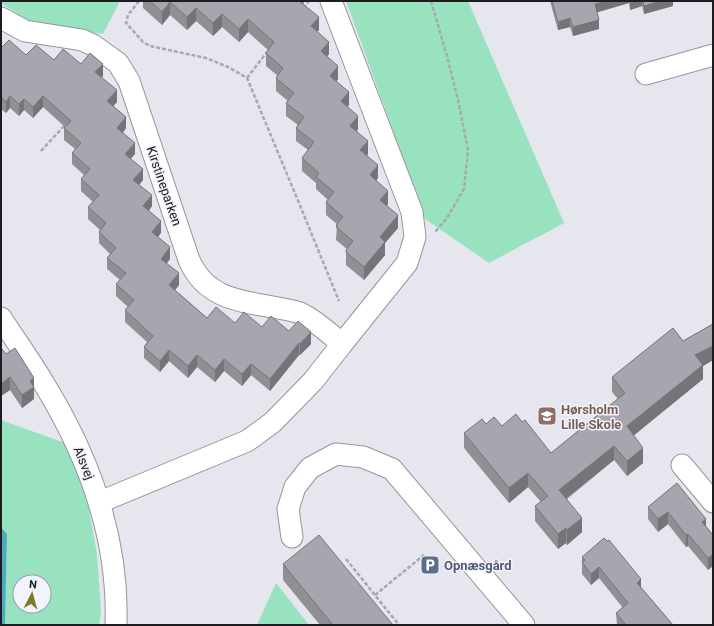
<svg xmlns="http://www.w3.org/2000/svg" width="714" height="626" viewBox="0 0 714 626" font-family="Roboto,sans-serif">
  <style>
    .green { fill: #98e2bf; fill-rule: evenodd }
    .water { fill: #49adbd }
    .lines { fill: none; stroke-linecap: round; stroke-linejoin: round }
    .minor-casing { stroke: #95959e; stroke-width: 23 }
    .path { stroke: #a8a8b0; stroke-width: 2.5; stroke-dasharray: 4 2; stroke-linecap: butt }
    .minor { stroke: #fff; stroke-width: 21 }
    .wall { fill: #8f8f96 }
    .shaded-wall { fill: #74747a }
    .building { fill: #a6a6af; stroke: #74747a }
    .labels { text-anchor: middle; dominant-baseline: central; stroke-width: 3; stroke-linejoin: round; paint-order: stroke }
    .street-label { font-size: 13px; fill: #1d1d21; stroke: #f3f3fd }
    .education-label { font-size: 13px; font-weight: bold; fill: #785e54; stroke: #f3f3fd; text-anchor: start }
    .service-label { font-size: 13px; font-weight: bold; fill: #4e5e75; stroke: #f3f3fd; text-anchor: start }
  </style>
  <rect width="100%" height="100%" fill="#e6e6ef"/>
  <g class="green">
    <path d="M1 1H120L103 34 28 21 1 3Z"/>
    <path d="M346 1H468L564 223 489 263 425 219Z"/>
    <path d="M1 420 65 443 87 498 97 554 101 612 99 625H5L7 534 1 527ZM20 582H44V606H20Z"/>
    <path d="M276 583 309 625H257Z"/>
  </g>
  <path class="water" d="M1 527 7 534 5 625H1Z"/>
  <g class="lines">
    <g class="minor-casing">
      <g id="minor">
        <path d="M1 18 25 31 82 40 93 45 118 63 129 81 189 260C205 297 237 301 273 307 282 309 291 310 300 313 315 320 329 333 342 344L407 263 415 237 412 212 331 1"/>
        <path d="M646 74 713 55"/>
        <path d="M1 318C16 341 32 363 46 387 89 458 119 540 116 625"/>
        <path d="M682 465 713 502"/>
        <path d="M100 502 247 441 273 422 313 381 342 344"/>
        <path d="M292 537 288 509 295 487 310 468 336 454 363 457 392 469 524 625"/>
      </g>
    </g>
    <g class="path">
      <path d="M139 1 128 15 126 23 143 42 150 46 206 58 228 67 247 78 299 203 339 301"/>
      <path d="M431 1 447 56 459 104 468 151 464 189 447 218 435 232"/>
      <path d="M303 8 309 1"/>
      <path d="M247 78 267 52"/>
      <path d="M41 151 65 125"/>
      <path d="M346 559 399 625"/>
      <path d="M375 595 424 555"/>
    </g>
    <use href="#minor" class="minor"/>
  </g>
  <g class="wall">
    <path d="M143 1H305L303 4 319 30 317 32 329 54 327 56 338 79 336 81 349 105 347 107 358 129 357 131 368 154 367 156 378 178 376 181 388 204 387 206 398 228 385 243V255L364 280 346 265V250L347 249 336 240 337 224 326 215V202L328 200 316 189V183L302 171V158L308 150 296 141V128L298 125 286 116V103L288 101 276 91V78L278 76 266 66V53L268 50 248 32 239 42 222 27 213 36 196 21 187 30 170 15 162 25 143 8Z"/>
    <path d="M550 1H673V6L644 14 642 6 630 10 629 3 597 12 599 29 573 36 570 27 558 30Z"/>
    <path d="M1 48 26 55 81 64 103 76 101 77 117 102 113 106 126 128 123 133 135 154 131 158 143 180 139 185 152 206 149 211 161 233 158 237 170 259 167 263 179 285 175 290 207 318 289 331 311 344 300 355H299L270 391 251 375 242 386 224 371 215 382 197 367 188 378 169 361 160 372 144 358V347L147 342 125 322V310L128 307 116 296V284L120 280 107 269V258L110 254 99 243V232L100 230 88 219V207L93 202 81 191V179L84 175 72 164V153L75 149 64 140V128L65 127 43 107 33 118 24 110 19 116 10 108 6 113 1 109Z"/>
    <path d="M713 324V360L703 366V379L634 435 643 463 627 476 614 460 567 499 582 532 567 545 566 543 558 549 535 521V506L541 502 528 487 509 503 464 448V433L486 424 502 426 522 422 551 453 618 399 612 392V377L683 341Z"/>
    <path d="M1 348 6 354 34 378V399L22 408 10 390 1 396Z"/>
    <path d="M677 483 706 526 713 535 708 570 688 546 686 547 668 524 658 532 648 519V507Z"/>
    <path d="M582 557 641 587 673 625H617L616 613 623 608 599 578 591 585 582 574Z"/>
    <path d="M283 564 393 625H320L283 580Z"/>
  </g>
  <g class="shaded-wall">
    <path d="M296 1H305L296 12Z"/>
    <path d="M607 1H629V3L595 13V4Z"/>
    <path d="M630 1H642V6L630 10Z"/>
    <path d="M661 1H673V6L644 14V6Z"/>
    <path d="M170 2V15L162 25V12Z"/>
    <path d="M196 8V21L187 30V17Z"/>
    <path d="M222 14V27L213 36V23Z"/>
    <path d="M319 17V30L311 39V26Z"/>
    <path d="M570 18V27L558 30V22Z"/>
    <path d="M248 19V32L239 42V29Z"/>
    <path d="M599 20V29L573 36V27Z"/>
    <path d="M329 42V54L321 64V51Z"/>
    <path d="M103 64V76L95 84V72Z"/>
    <path d="M338 66V79L330 89V76Z"/>
    <path d="M117 90V102L107 113V101Z"/>
    <path d="M349 92V105L341 114V101Z"/>
    <path d="M10 96V108L6 113V102Z"/>
    <path d="M43 96V107L33 118V107Z"/>
    <path d="M24 99V110L19 116V104Z"/>
    <path d="M358 116V129L350 139V126Z"/>
    <path d="M126 117V128L117 139V128Z"/>
    <path d="M368 141V154L360 163V150Z"/>
    <path d="M135 143V154L125 165V154Z"/>
    <path d="M378 165V178L370 188V175Z"/>
    <path d="M143 169V180L133 192V180Z"/>
    <path d="M388 191V204L380 213V200Z"/>
    <path d="M152 195V206L143 218V206Z"/>
    <path d="M398 215V228L385 243V255L364 280V267L380 237Z"/>
    <path d="M161 221V233L152 244V232Z"/>
    <path d="M170 247V259L161 270V259Z"/>
    <path d="M179 273V285L169 297V285Z"/>
    <path d="M311 332V344L300 355V344Z"/>
    <path d="M299 343V355L270 391V379Z"/>
    <path d="M713 346V360L703 366V379L627 441V426L695 355Z"/>
    <path d="M169 350V361L160 372V361Z"/>
    <path d="M197 355V367L188 378V366Z"/>
    <path d="M224 359V371L215 382V370Z"/>
    <path d="M251 364V375L242 386V374Z"/>
    <path d="M10 377V390L1 396V384Z"/>
    <path d="M34 378V399L22 408V395L30 381Z"/>
    <path d="M614 446V460L559 504V490Z"/>
    <path d="M643 448V463L627 476V461Z"/>
    <path d="M528 473V487L509 503V488Z"/>
    <path d="M668 512V524L658 532V519Z"/>
    <path d="M582 518V532L567 545V530Z"/>
    <path d="M706 519V531L702 522Z"/>
    <path d="M566 528V543L558 549V534Z"/>
    <path d="M688 534V546L686 547V535Z"/>
    <path d="M713 554V566L708 570V558Z"/>
    <path d="M599 567V578L591 585V574Z"/>
    <path d="M641 579V591L637 583Z"/>
  </g>
  <g class="building">
    <path d="M150 1H299L319 17 311 26 329 42 321 51 338 66 330 76 349 92 341 101 358 116 350 126 368 141 360 150 378 165 370 175 388 191 380 200 398 215 380 237 385 242 364 267 346 252V250L353 241 336 227 338 226 336 225 343 217 326 202 334 192 316 177 319 173 302 158 314 142 296 128 304 117 286 103 294 93 276 78 283 68 266 53 274 42 248 19 239 29 222 14 213 23 196 8 187 17 170 2 162 12Z"/>
    <path d="M552 1H607L595 4 599 20 573 27 570 18 558 22Z"/>
    <path d="M643 1H661L644 6Z"/>
    <path d="M9 40 26 55 36 45 54 60 63 49 81 64 90 53 103 64 95 72 117 90 107 101 126 117 117 128 135 143 125 154 143 169 133 180 152 195 143 206 161 221 152 232 170 247 161 259 179 273 169 285 207 318 216 307 235 323 244 312 262 327 271 316 289 331 298 321 311 332 300 344 299 343 270 379 251 364 242 374 224 359 215 370 197 355 188 366 169 350 160 361 144 347 153 336 125 310 134 300 116 284 126 273 107 258 116 248 99 232 106 223 88 207 99 195 81 179 90 169 72 153 81 143 64 128 71 121 43 96 33 107 24 99 19 104 10 96 6 102 1 97V48Z"/>
    <path d="M713 324V346L695 355 703 365 627 426 643 448 627 461 614 446 559 490 582 518 567 530 566 528 558 534 535 506 548 496 528 473 509 488 464 433 482 419 486 424 494 417 502 426 516 414 522 422 525 420 551 453 625 393 612 377 673 328 683 341Z"/>
    <path d="M1 348 6 354 15 348 34 378 30 381 34 387 22 395 10 377 1 384Z"/>
    <path d="M677 483 706 519 702 522 713 535V554L708 558 688 534 686 535 668 512 658 519 648 507Z"/>
    <path d="M319 535 393 625H333L283 564Z"/>
    <path d="M604 538 607 541 609 540 641 579 637 583 673 625H626L616 613 628 603 599 567 591 574 582 562 585 560 582 557Z"/>
  </g>
  <defs>
    <g id="school-square" transform="scale(1)"><rect x="-9" y="-9" width="18" height="18" rx="4" fill="#8d6e63" stroke="#f3f3fd"/><path d="M0-5L7-2L0 1L-7-2ZM-4 1L0 2.5L4 1V4Q0 6-4 4Z" fill="#fff"/></g>
    <g id="parking-square" transform="scale(1)"><rect x="-9" y="-9" width="18" height="18" rx="4" fill="#5c6f8a" stroke="#f3f3fd"/><path d="M-3.5-5.5H1a3.5 3.5 0 0 1 0 7H-1V5.5H-3.5ZM-1-3.4V-.6H.8a1.4 1.4 0 0 0 0-2.8Z" fill="#fff"/></g>
  </defs>
  <g fill-rule="evenodd">
    <use href="#school-square" x="547" y="416"/>
    <use href="#parking-square" x="430" y="565"/>
  </g>
  <g class="labels">
    <g class="street-label">
      <text transform="translate(164 186) rotate(71)">Kirstineparken</text>
      <text transform="translate(84 463) rotate(68)">Alsvej</text>
    </g>
    <g class="education-label">
      <text x="561" y="409">Hørsholm<tspan x="561" dy="15">Lille Skole</tspan></text>
    </g>
    <g class="service-label">
      <text x="444" y="565">Opnæsgård</text>
    </g>
  </g>
  <rect width="714" height="626" fill="none" stroke="#1d1d21" stroke-width="4"/>
  <g transform="translate(32 594) rotate(6)"><circle r="19" fill="#f3f3fd" stroke="#9d9da5"/>
  <path d="M0-3L7 15L0 10L-7 15Z" fill="#7b7c24"/>
  <text y="-6" font-size="11" font-weight="bold" text-anchor="middle" fill="#1d1d21">N</text>
  </g>
</svg>
